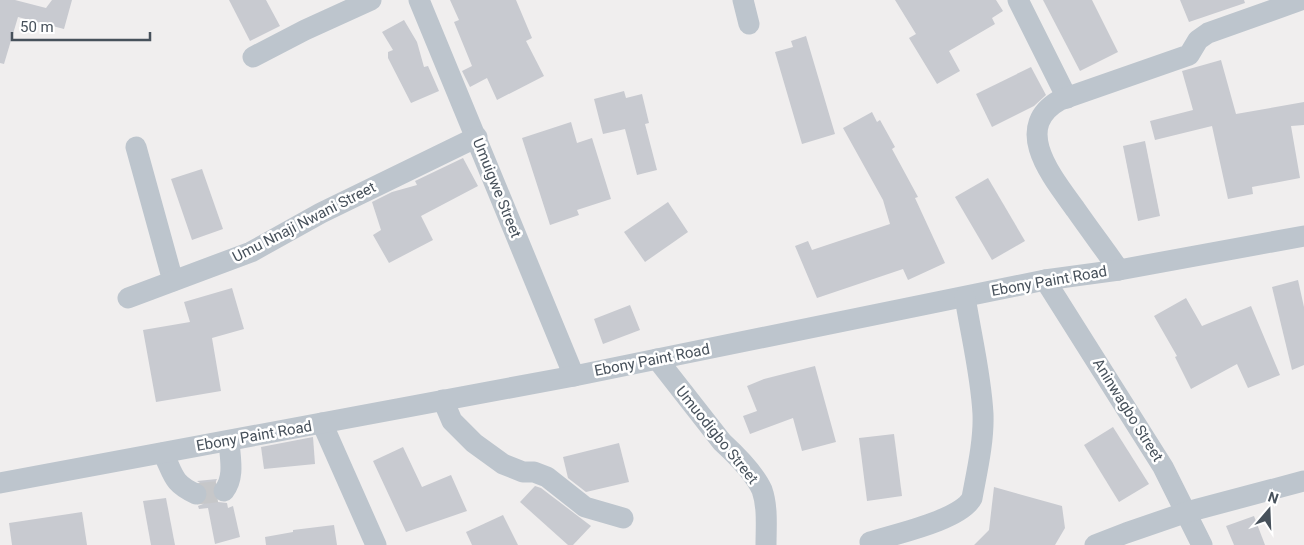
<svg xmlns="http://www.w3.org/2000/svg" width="1304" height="545" viewBox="0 0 1304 545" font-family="Roboto,sans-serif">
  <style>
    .building { fill: #c8cad0 }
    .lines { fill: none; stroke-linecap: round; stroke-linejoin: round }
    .minor-tunnel { stroke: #c6c7c9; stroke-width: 21; stroke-dasharray: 21 11; stroke-linecap: butt }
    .minor { stroke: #bdc5cd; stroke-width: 21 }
    .labels { text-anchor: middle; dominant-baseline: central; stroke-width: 5; stroke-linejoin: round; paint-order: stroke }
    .street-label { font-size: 15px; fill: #47515b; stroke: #fff }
  </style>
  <rect width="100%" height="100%" fill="#f0eeee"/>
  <g class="building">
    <path d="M0 0H15L46 8 52 0H72L64 29 18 17 4 64 0 63Z"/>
    <path d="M229 0H266L280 26 250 41Z"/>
    <path d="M450 0H516L532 38 526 41 544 76 497 100 487 78 470 87 462 71 472 66 454 22 459 20Z"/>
    <path d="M895 0H996L1003 11 992 18 995 24 949 51 960 71 937 84 909 38 916 34Z"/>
    <path d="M1043 0H1092L1118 52 1080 71Z"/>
    <path d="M1180 0H1244L1245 3 1189 22Z"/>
    <path d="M404 20 417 42 424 67 428 66 439 91 411 103 388 58V52L393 50 382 32Z"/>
    <path d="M806 36 835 134 802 144 775 52 793 47 791 41Z"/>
    <path d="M1221 60 1236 114 1304 102V125L1291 126 1300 178 1252 187 1253 194 1228 199 1212 126 1155 140 1150 121 1193 110 1182 71Z"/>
    <path d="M1031 67 1046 95 1034 106 992 127 976 94Z"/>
    <path d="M624 91 626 98 642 94 649 123 645 124 657 170 637 175 625 129 603 134 594 99Z"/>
    <path d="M872 112 877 122 880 120 895 147 892 149 918 197 915 198 945 263 908 280 903 269 817 298 795 246 808 241 812 250 890 224 883 200 843 128Z"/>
    <path d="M571 122 577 143 592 138 611 199 577 210 579 215 550 225 522 138Z"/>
    <path d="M1145 141 1160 216 1138 221 1123 146Z"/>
    <path d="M463 158 478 186 421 216 433 240 389 263 373 235 381 230 372 202 392 192 417 185 415 181Z"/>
    <path d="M202 169 223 229 192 240 171 179Z"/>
    <path d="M988 178 1025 241 992 260 955 197Z"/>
    <path d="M668 202 688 232 645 262 624 232Z"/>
    <path d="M1298 280 1304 307V365L1292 370 1272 287Z"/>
    <path d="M232 288 244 329 212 338 221 391 156 402 143 330 190 322 184 302Z"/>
    <path d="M1186 298 1202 326 1251 306 1280 375 1248 388 1237 364 1191 389 1175 357 1177 356 1154 316Z"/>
    <path d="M630 305 640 330 603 344 594 319Z"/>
    <path d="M815 366 836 442 802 451 793 418 750 434 743 416 757 411 747 386 764 379Z"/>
    <path d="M1113 427 1149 484 1119 502 1084 445Z"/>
    <path d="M894 434 902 496 867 501 859 438Z"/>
    <path d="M313 437 315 464 264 469 261 447Z"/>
    <path d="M619 443 629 482 586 492 568 478 563 457Z"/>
    <path d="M403 447 422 487 451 475 467 511 406 532 373 461Z"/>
    <path d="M217 479 212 490 213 496 218 502 227 503 228 508 233 506 240 537 215 544 208 508 199 509 198 506 203 504 207 500 208 493 206 487 197 481Z"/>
    <path d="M535 486 541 488 591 526 573 545H568L520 502Z"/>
    <path d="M994 487 1062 506 1065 528 1055 545H974L989 530Z"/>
    <path d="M166 498 175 545H151L143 501Z"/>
    <path d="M82 512 87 545H12L9 523Z"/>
    <path d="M503 515 518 545H472L466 532Z"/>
    <path d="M1254 516 1265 545H1234L1226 526Z"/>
    <path d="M334 525 337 545H266L265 537 293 532V530Z"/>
  </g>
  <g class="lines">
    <path class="minor-tunnel" d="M196 494 224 491"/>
    <g class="minor">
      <path d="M419 0 574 376"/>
      <path d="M743 0 749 24"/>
      <path d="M1018 0 1067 98"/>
      <path d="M253 57 305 30 371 0"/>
      <path d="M136 147 173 281"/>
      <path d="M1119 270C1105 250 1090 230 1076 210 1054 179 1010 128 1060 100L1189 55 1198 40 1208 33 1301 0"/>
      <path d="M1045 280 1163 467 1202 545"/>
      <path d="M128 298 251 252 321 213 477 137"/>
      <path d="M657 359 722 442C735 454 755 474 762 490 768 507 766 528 766 545"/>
      <path d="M443 400 452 421 474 443 503 464 523 472H534L547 477 585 507 623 518"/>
      <path d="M322 423 376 545"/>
      <path d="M163 453C174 475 172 483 196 494"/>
      <path d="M0 483 574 376 1045 280 1119 270 1304 236"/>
      <path d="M224 491C235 477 230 458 229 441"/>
      <path d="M870 542C895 534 961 520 972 498 977 471 984 441 983 414 981 375 971 335 965 297"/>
      <path d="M1095 545 1126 533 1187 512 1304 481"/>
    </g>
  </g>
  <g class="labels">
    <g class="street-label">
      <text transform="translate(497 188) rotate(68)">Umuigwe Street</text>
      <text transform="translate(304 222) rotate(-27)">Umu Nnaji Nwani Street</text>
      <text transform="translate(1049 281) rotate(-10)">Ebony Paint Road</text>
      <text transform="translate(652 360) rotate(-11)">Ebony Paint Road</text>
      <text transform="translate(1128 410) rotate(58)">Aninwagbo Street</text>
      <text transform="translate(717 435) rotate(51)">Umuodigbo Street</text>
      <text transform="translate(254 436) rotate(-10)">Ebony Paint Road</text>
    </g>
  </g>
  <g transform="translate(1269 510) rotate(19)" stroke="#ffffff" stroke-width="4" paint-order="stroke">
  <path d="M0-4L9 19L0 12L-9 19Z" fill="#47515b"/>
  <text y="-8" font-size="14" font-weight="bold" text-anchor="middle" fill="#47515b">N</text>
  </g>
  <path d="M12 32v8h138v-8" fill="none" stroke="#47515b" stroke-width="2.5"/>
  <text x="20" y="32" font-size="15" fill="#47515b" stroke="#ffffff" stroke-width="4" paint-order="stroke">50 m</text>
</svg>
